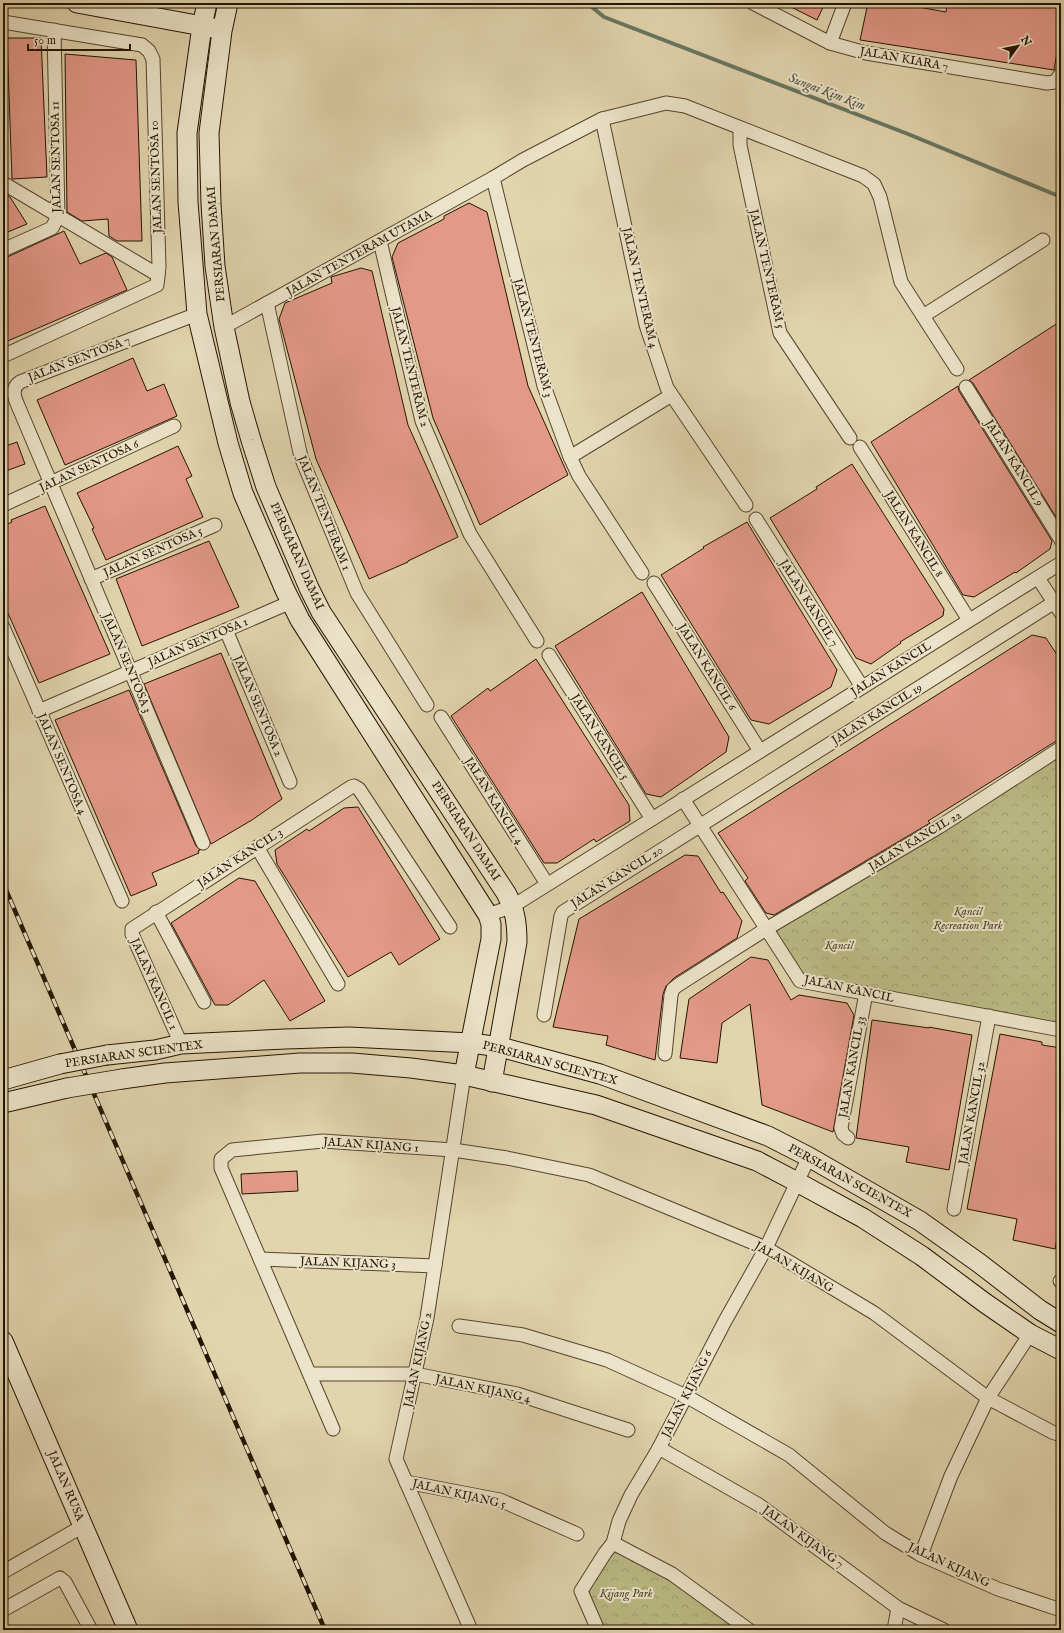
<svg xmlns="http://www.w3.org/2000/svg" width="1064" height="1633" viewBox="0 0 1064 1633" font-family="'IM FELL English',serif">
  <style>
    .park { fill: url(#park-crowns); stroke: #6e6843 }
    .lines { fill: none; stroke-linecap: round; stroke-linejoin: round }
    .stream { stroke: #687763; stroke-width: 4 }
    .building { fill: #e39988; stroke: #231401 }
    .street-casing { stroke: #53442c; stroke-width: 15 }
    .secondary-casing { stroke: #231401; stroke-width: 21 }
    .street { stroke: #ece4ca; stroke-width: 13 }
    .secondary { stroke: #ece4ca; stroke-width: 19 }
    .rail-casing { stroke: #231401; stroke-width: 4.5 }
    .rail { stroke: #ece4ca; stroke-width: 3; stroke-dasharray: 9; stroke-linecap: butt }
    .secondary-bridge-casing { stroke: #231401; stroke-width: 21; stroke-linecap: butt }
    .secondary-bridge { stroke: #ece4ca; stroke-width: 19 }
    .labels { text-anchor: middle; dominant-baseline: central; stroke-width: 4; stroke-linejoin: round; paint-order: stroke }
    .street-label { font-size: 12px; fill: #231401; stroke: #ece4ca }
    .park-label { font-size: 12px; font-style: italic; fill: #504629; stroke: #ece4ca }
    .water-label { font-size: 13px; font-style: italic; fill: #4b4e3a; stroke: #ece4ca }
  </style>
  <defs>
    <pattern id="park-crowns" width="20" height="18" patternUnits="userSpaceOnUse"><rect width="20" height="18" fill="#babb85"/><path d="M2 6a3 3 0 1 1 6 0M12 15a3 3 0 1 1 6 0" fill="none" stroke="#a0a071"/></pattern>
  </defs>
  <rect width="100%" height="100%" fill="#e2d5ae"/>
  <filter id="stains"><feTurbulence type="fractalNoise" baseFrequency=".005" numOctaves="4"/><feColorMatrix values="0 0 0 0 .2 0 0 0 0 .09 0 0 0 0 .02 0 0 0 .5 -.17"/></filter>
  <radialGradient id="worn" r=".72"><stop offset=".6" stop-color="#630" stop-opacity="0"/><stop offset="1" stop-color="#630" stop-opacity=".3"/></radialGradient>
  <g class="park">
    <path d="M1061 749V1030L800 981 766 929Z"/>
    <path d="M613 1543 749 1630H598L581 1591Z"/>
  </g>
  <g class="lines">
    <path class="stream" d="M587 3 604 17 908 134 1061 197"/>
  </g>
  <g class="building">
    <path d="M783 3H825L817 20Z"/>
    <path d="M868 3H896L946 12 947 3H1061V28L1054 70 860 40Z"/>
    <path d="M7 38H41L47 177 12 179Z"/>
    <path d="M65 54 136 60 142 241H117L109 236 108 219 82 221 67 212Z"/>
    <path d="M3 192 10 197 27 224 3 234Z"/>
    <path d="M469 203 487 212 528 386 568 475 480 525 433 418 392 257 398 243 444 219V216Z"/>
    <path d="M64 231 80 264 106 253 112 257 127 290 3 343V259Z"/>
    <path d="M361 268 372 271 408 425 458 537 408 561V562L369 579 316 459 279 319 285 303 332 283 331 277Z"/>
    <path d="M1061 321V516L1058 511 1056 517 973 383 969 380Z"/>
    <path d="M133 358 147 391 164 384 177 416 65 465 37 400Z"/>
    <path d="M958 386 959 391 1052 541 1050 549 1016 573 1015 572 974 597 963 595 871 442Z"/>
    <path d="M17 442 25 464 3 472V447Z"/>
    <path d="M178 446 192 476 186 479 203 517 106 560 92 529 94 528 77 493Z"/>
    <path d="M852 464 944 609 943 616 900 642 901 643 871 664 856 658 770 518 817 489 816 487Z"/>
    <path d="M45 506 110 654 39 683 3 602V526L12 522 11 520Z"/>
    <path d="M747 522 837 670 831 687 769 724 751 720 661 575 704 548 703 547Z"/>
    <path d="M209 541 239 607 142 646 116 579Z"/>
    <path d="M642 592 729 737 726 752 661 797 646 794 555 646Z"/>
    <path d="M1032 635 1046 638 1061 661V738L928 821 930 823 774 915 766 913 745 881 748 878 718 833Z"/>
    <path d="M221 653 282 799 252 820 211 844 144 684Z"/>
    <path d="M536 659 629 805 630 821 596 842 594 839 557 863H544L451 716 488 688 490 691Z"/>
    <path d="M129 690 196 846 200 850 198 851 199 853 152 873 157 885 131 896 55 720Z"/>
    <path d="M358 807 440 939 399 965 391 952 348 977 277 864 275 850 307 829 309 831 344 808Z"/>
    <path d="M685 855 698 856 721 893 723 892 742 921 737 938 674 978 666 986 663 994 655 1060 606 1045 608 1036 553 1027 579 919Z"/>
    <path d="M239 878 255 881 325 1001 290 1021 264 980 228 1005H215L171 923Z"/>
    <path d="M751 957 768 960 791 1000 799 995 847 1003 854 1015 833 1132 762 1105 750 1004 722 1023 717 1063 680 1058 689 999Z"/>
    <path d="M872 1020 929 1028V1027L972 1035 949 1170 906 1162 909 1147 856 1138Z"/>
    <path d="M1000 1034 1042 1042V1045L1061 1048V1219L1055 1249 1013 1240 1017 1219 967 1209Z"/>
    <path d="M297 1171 298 1191 242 1194 241 1174Z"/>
  </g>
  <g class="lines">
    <g class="street-casing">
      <g id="street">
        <path d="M753 3 830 43 866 53 1047 83 1055 82 1061 74"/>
        <path d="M3 22 142 45 149 51 153 59 159 267 157 285 3 356"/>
        <path d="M830 43 845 3"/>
        <path d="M602 119 646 325 667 388 746 505"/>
        <path d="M740 128V145L780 333 850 438"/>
        <path d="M493 178 544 386 570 457 579 476 642 573"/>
        <path d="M3 183 158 275"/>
        <path d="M380 241 422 421 470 534 537 641"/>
        <path d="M3 250 52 228 58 216 54 30"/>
        <path d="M267 303 301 457 357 593 427 705"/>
        <path d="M197 314 20 382C10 389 15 399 19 408L203 843"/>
        <path d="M923 316 1043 240"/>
        <path d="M224 327 493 178 523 160 602 119 666 103 685 106 863 176 874 184 880 197 901 282 957 369"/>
        <path d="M966 387 1061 540"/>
        <path d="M860 447 969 620"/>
        <path d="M570 457 670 396"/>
        <path d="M3 505 174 426"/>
        <path d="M756 519 862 687"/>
        <path d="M1038 578 1061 613"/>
        <path d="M91 579 215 525"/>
        <path d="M654 583 760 751"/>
        <path d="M3 627 122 901"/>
        <path d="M226 630 290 782"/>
        <path d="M549 655 652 819"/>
        <path d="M39 711 291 602"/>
        <path d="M441 717 547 884"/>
        <path d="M683 799 800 981 1061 1030"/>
        <path d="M257 847 338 984"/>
        <path d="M156 912 204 1002"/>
        <path d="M488 915 513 906 1061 563"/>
        <path d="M544 1015 561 916 563 912 1061 598"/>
        <path d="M181 1044 132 934V929L351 787 354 786 359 789 450 927"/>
        <path d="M665 1054 671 995 673 989 678 985 766 929 939 827 1061 748"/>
        <path d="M464 1075 427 1318 396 1459 471 1630"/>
        <path d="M848 1138 843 1134 841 1128 866 993"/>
        <path d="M954 1209 989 1016"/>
        <path d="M260 1259 435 1266"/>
        <path d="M1060 1281H1061"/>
        <path d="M459 1326 523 1335 607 1360 686 1396 789 1455 885 1533 921 1555 998 1589 1061 1610"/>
        <path d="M310 1374H415L517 1394 628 1430"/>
        <path d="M333 1429 221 1168V1159L232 1150 323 1141 453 1150 507 1158 589 1175 766 1248 874 1313 988 1398 1052 1432 1061 1435"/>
        <path d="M659 1448 759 1505 898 1608 944 1630"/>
        <path d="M406 1482 500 1500 577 1534"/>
        <path d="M613 1543 672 1574 749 1630"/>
        <path d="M921 1555 951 1476 988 1398 1030 1334"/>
        <path d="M3 1572 83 1526"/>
        <path d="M3 1610 60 1578 65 1582 91 1630"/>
        <path d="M598 1630 581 1591 605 1553 613 1543 619 1521 631 1495 659 1448 725 1321 766 1248 809 1157"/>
        <path d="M894 1630 898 1608"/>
      </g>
    </g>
    <g class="secondary-casing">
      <g id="secondary">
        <path d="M77 3 213 28"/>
        <path d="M207 3 202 26 187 133 188 202 197 314 228 443 243 493 285 590 300 620 488 915 491 924V939L464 1075"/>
        <path d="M228 3 222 31 209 133 211 204 215 266 224 327 240 402 251 440 266 487 309 588 321 612 506 893C515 909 517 923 517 942L492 1082"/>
        <path d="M107 1055 155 1050 181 1044 285 1039 349 1037 471 1043 500 1047 600 1074 768 1136 809 1157 920 1221 979 1263 1040 1310 1061 1323"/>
        <path d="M122 1079 165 1073 300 1063H352L411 1068 464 1075 596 1105 757 1161 797 1182 863 1218 922 1256 985 1303 1030 1334 1061 1350"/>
        <path d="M3 1080 60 1064"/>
        <path d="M3 1103 67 1088"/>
        <path d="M3 1341 128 1630"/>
      </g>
    </g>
    <use href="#street" class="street"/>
    <use href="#secondary" class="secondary"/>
    <g class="rail-casing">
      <path id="rail" d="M3 883 325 1630"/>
    </g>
    <use href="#rail" class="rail"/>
    <g class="secondary-bridge-casing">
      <g id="secondary-bridge">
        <path d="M60 1064 107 1055"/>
        <path d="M67 1088 122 1079"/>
      </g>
    </g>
    <use href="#secondary-bridge" class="secondary-bridge"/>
  </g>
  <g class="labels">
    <g class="street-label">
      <text transform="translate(904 59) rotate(10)">JALAN KIARA 7</text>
      <text transform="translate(56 157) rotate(-91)">JALAN SENTOSA 11</text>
      <text transform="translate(156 177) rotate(-92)">JALAN SENTOSA 10</text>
      <text transform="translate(216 244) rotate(-95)">PERSIARAN DAMAI</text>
      <text transform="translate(359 253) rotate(-29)">JALAN TENTERAM UTAMA</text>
      <text transform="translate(767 269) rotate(77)">JALAN TENTERAM 5</text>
      <text transform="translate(640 288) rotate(77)">JALAN TENTERAM 4</text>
      <text transform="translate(533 338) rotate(75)">JALAN TENTERAM 3</text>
      <text transform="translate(79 359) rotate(-21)">JALAN SENTOSA 7</text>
      <text transform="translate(410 367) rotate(76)">JALAN TENTERAM 2</text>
      <text transform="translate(1014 463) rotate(58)">JALAN KANCIL 9</text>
      <text transform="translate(89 466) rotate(-25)">JALAN SENTOSA 6</text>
      <text transform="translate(324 513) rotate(68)">JALAN TENTERAM 1</text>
      <text transform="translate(914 534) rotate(58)">JALAN KANCIL 8</text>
      <text transform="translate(153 552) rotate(-24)">JALAN SENTOSA 5</text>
      <text transform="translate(297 556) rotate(66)">PERSIARAN DAMAI</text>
      <text transform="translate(809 603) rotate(58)">JALAN KANCIL 7</text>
      <text transform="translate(198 642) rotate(-23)">JALAN SENTOSA 1</text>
      <text transform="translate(127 663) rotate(67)">JALAN SENTOSA 3</text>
      <text transform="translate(707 667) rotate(58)">JALAN KANCIL 6</text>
      <text transform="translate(891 669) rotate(-32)">JALAN KANCIL</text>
      <text transform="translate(258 706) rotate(67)">JALAN SENTOSA 2</text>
      <text transform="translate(877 714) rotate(-32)">JALAN KANCIL 19</text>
      <text transform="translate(600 737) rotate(58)">JALAN KANCIL 5</text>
      <text transform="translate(62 764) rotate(67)">JALAN SENTOSA 4</text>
      <text transform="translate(494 801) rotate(58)">JALAN KANCIL 4</text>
      <text transform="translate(466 831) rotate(57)">PERSIARAN DAMAI</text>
      <text transform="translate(915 841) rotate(-31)">JALAN KANCIL 22</text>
      <text transform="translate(240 858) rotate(-33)">JALAN KANCIL 3</text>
      <text transform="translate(617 877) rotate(-32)">JALAN KANCIL 20</text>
      <text transform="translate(154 984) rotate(66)">JALAN KANCIL 1</text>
      <text transform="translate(849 989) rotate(12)">JALAN KANCIL</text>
      <text transform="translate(134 1054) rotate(-8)">PERSIARAN SCIENTEX</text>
      <text transform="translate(550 1063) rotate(15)">PERSIARAN SCIENTEX</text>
      <text transform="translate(852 1067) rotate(-80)">JALAN KANCIL 33</text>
      <text transform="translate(972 1113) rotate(-80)">JALAN KANCIL 32</text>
      <text transform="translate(371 1145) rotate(4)">JALAN KIJANG 1</text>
      <text transform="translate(850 1181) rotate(29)">PERSIARAN SCIENTEX</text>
      <text transform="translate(348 1263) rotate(2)">JALAN KIJANG 3</text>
      <text transform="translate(794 1267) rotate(30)">JALAN KIJANG</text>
      <text transform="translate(418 1360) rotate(-78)">JALAN KIJANG 2</text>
      <text transform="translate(483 1389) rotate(12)">JALAN KIJANG 4</text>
      <text transform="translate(687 1394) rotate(-63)">JALAN KIJANG 6</text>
      <text transform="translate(66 1486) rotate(67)">JALAN RUSA</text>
      <text transform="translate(459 1494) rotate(13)">JALAN KIJANG 5</text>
      <text transform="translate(803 1537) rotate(36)">JALAN KIJANG 7</text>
      <text transform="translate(949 1565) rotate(25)">JALAN KIJANG</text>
    </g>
    <g class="park-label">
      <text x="968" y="911">Kancil<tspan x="968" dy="14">Recreation Park</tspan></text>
      <text x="839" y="945">Kancil</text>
      <text x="626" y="1593">Kijang Park</text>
    </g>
    <g class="water-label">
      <text transform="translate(827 92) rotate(21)">Sungai Kim Kim</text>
    </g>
  </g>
  <rect width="1064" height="1633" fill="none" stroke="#e2d5ae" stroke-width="16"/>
  <rect x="4" y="4" width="1056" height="1625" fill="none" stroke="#231401" stroke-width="2"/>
  <rect x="8" y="8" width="1048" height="1617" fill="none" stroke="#231401"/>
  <g transform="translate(1018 46) rotate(57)" stroke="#ece4ca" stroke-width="3" paint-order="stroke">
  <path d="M0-3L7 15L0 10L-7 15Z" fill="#231401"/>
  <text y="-6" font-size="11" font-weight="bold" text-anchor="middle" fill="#231401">N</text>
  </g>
  <path d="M28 44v6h102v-6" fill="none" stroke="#231401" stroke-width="2"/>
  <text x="34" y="44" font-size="12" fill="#231401" stroke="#ece4ca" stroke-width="3" paint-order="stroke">50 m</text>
  <rect width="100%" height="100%" filter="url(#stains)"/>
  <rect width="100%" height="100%" fill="url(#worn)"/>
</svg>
